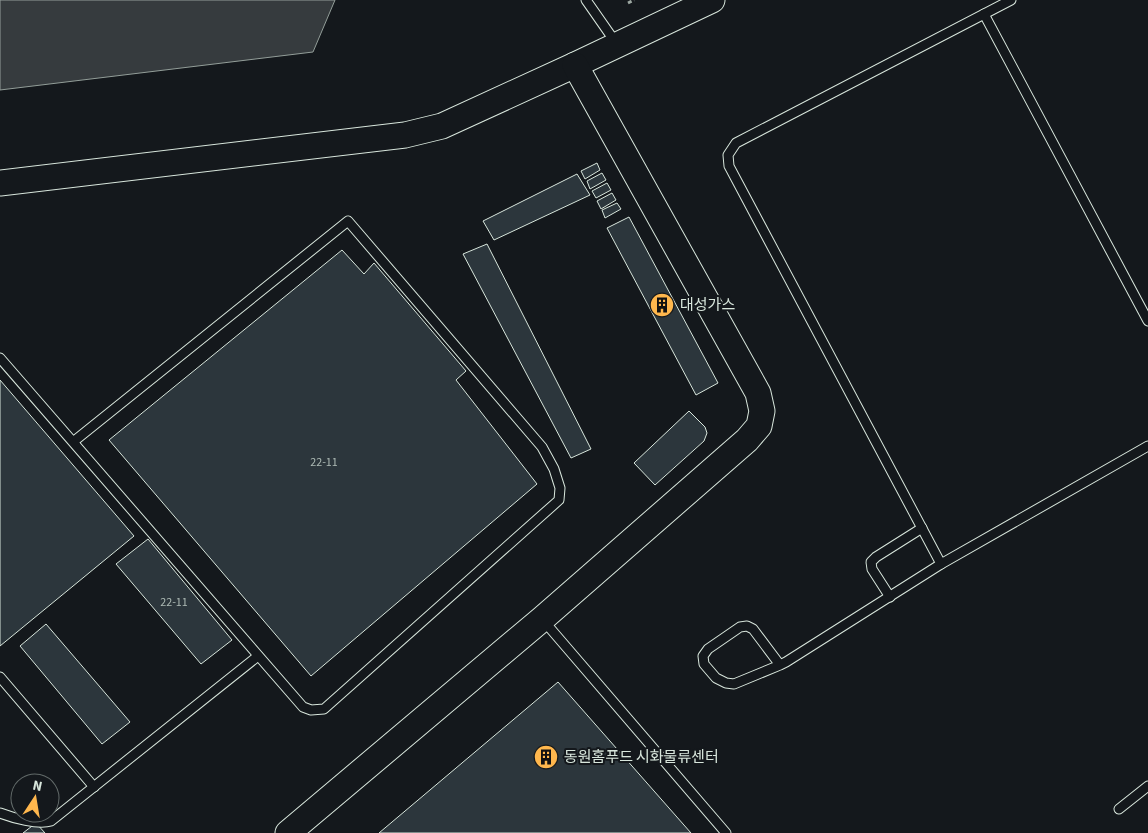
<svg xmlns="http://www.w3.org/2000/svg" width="1148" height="833" viewBox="0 0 1148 833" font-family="'Source Sans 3','Noto Sans KR',sans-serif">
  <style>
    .water { fill: #363b3e; stroke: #939e99 }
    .building { fill: #2c363c; stroke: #d8e6dc }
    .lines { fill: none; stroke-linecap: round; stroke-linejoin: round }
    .lane-casing { stroke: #d8e6dc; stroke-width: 11 }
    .secondary-casing { stroke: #d8e6dc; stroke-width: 27 }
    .path { stroke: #9da8a2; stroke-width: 3; stroke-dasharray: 4 2.5; stroke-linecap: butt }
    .lane { stroke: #14181c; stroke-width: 9 }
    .secondary { stroke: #14181c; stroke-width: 25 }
    .labels { text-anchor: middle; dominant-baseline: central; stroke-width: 4; stroke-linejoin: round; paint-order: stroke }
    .number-label { font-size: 12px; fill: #adbab4 }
    .poi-label { font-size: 15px; fill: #d8e6dc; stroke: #14181c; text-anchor: start }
  </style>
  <rect width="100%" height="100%" fill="#14181c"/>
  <path class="water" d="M0 0H335L313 52 0 90Z"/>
  <g class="building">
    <path d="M597 163 600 170 585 179 581 171Z"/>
    <path d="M602 173 606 180 590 189 587 181Z"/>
    <path d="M577 174 590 195 494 240 483 221Z"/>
    <path d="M607 183 611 190 596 198 592 191Z"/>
    <path d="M612 193 616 200 601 209 597 201Z"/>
    <path d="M617 203 621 209 605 218 602 210Z"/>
    <path d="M629 217 718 383 696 395 607 228Z"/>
    <path d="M487 244 591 449 571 458 463 254Z"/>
    <path d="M342 250 364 274 374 263 466 371 456 380 537 484 311 676 109 440Z"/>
    <path d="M0 380 134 536 0 646Z"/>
    <path d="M689 411 705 427 707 433 704 441 655 485 634 463Z"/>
    <path d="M148 539 232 640 201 664 116 564Z"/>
    <path d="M46 624 130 722 102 744 20 646Z"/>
    <path d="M558 682 691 833H379Z"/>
    <path d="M36 823 45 833H23Z"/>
  </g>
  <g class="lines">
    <g class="lane-casing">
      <g id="lane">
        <path d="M586 0 616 43"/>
        <path d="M1011 0 736 143 728 155 729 166 941 564 1148 446"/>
        <path d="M984 14 1148 321"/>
        <path d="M0 358 303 707 311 710 324 709 559 500 560 488 554 469 542 447 348 221 73 442"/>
        <path d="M890 597 872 569 871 562 876 557 922 528"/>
        <path d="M543 620 726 833"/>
        <path d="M780 665 753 629 747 626 740 627 708 649 703 656 704 664 716 678 726 683 734 684 780 665 786 662 941 564"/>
        <path d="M0 677 94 787"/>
        <path d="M1119 809 1148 786"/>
        <path d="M0 813C13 818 38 825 51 821L258 656"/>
      </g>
    </g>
    <g class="secondary-casing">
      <g id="secondary">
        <path d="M0 183 405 135 442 126 575 65 712 0"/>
        <path d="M288 833 542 619 747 440 759 426 762 411 758 393 575 65"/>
      </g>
    </g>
    <path class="path" d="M628 3 634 0"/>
    <use href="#lane" class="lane"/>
    <use href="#secondary" class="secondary"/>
  </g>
  <defs>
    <g id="building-disc" transform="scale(1.25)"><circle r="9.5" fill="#ffb74d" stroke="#14181c"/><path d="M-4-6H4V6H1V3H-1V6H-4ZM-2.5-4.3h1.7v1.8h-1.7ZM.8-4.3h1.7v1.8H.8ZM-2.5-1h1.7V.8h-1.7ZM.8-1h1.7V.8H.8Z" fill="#111"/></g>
  </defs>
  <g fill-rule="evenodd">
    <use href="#building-disc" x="662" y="305"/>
    <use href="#building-disc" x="546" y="757"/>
  </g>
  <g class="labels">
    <g class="number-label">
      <text x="324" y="462">22-11</text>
      <text x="174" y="602">22-11</text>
    </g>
    <g class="poi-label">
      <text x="680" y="305">대성가스</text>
      <text x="564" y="757">동원홈푸드 시화물류센터</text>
    </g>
  </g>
  <g transform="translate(35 798) rotate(12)"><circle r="24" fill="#14181c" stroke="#626a69"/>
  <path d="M0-4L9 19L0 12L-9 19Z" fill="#ffb74d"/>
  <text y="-8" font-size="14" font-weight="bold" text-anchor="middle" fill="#d8e6dc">N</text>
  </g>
</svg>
